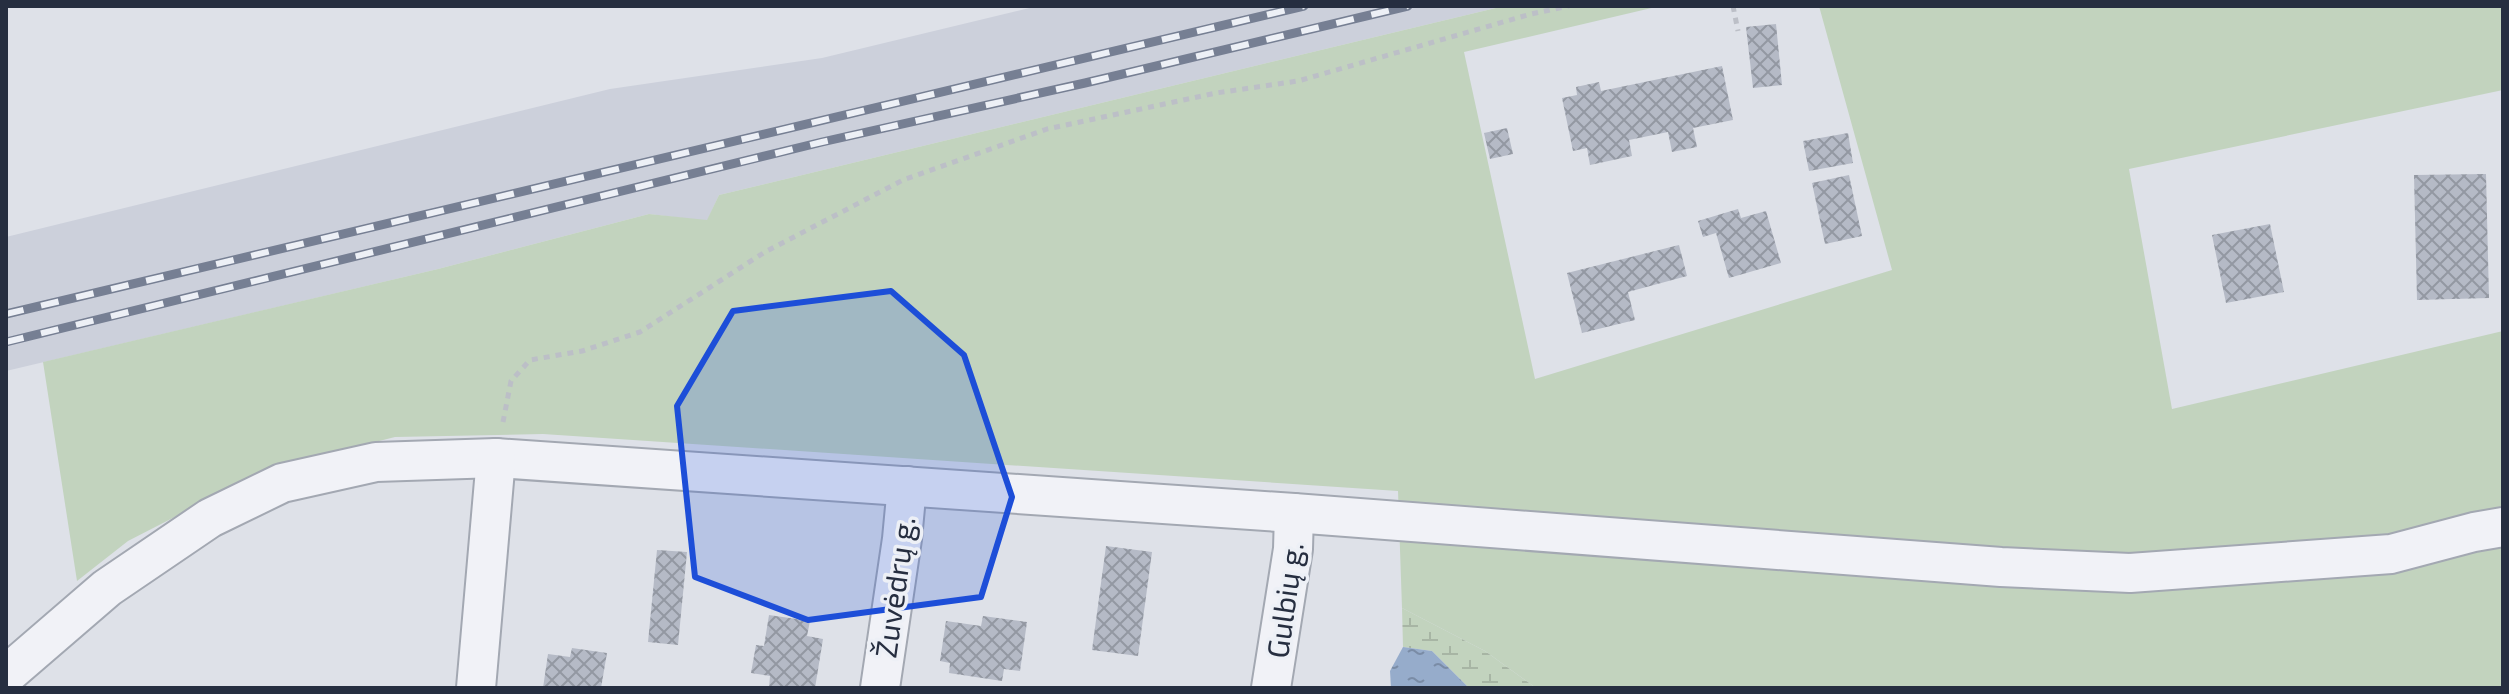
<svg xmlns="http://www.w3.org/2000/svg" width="2509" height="694" viewBox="0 0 2509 694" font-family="'Exo 2',sans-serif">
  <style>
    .built { fill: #ccd0db }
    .grass { fill: #c2d3be }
    .wetland { fill: url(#wetland-marsh) }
    .water { fill: url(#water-ripples) }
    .building { fill: url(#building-cross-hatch) }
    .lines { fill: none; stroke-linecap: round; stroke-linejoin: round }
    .minor-casing { stroke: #a3a8b2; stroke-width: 42 }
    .path { stroke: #bcbfc7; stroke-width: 5; stroke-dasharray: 6 6; stroke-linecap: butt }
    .minor { stroke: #f1f2f7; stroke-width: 38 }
    .rail-casing { stroke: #767f93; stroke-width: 9 }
    .rail { stroke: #edf0f6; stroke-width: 6; stroke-dasharray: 18; stroke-linecap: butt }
    .marked { fill: #1d4ed8; fill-opacity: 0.2; stroke: #1d4ed8; stroke-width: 6; stroke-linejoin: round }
    .labels { text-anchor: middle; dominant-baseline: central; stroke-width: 7; stroke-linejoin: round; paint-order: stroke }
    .street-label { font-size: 30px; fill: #262e40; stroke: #edf0f6 }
  </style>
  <defs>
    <pattern id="wetland-marsh" width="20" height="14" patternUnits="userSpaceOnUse" patternTransform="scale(2)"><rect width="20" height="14" fill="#c2d3be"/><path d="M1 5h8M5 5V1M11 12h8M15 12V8" fill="none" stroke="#a7b5a4"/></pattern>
    <pattern id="water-ripples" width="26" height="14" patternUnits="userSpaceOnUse" patternTransform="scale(2)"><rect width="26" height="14" fill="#96accb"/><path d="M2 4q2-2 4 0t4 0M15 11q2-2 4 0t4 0" fill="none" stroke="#7a8ca6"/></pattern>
    <pattern id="building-cross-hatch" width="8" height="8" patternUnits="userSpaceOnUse" patternTransform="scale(2)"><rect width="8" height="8" fill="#b5bac6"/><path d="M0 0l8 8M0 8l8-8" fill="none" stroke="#9398a2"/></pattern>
  </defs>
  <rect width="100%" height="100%" fill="#dee1e8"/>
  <path class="built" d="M1038 6H1504L719 195 707 221 649 214 438 269 6 371V237L610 89 822 58Z"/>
  <path class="grass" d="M1504 6H1660L1464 52 1535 379 1892 270 1819 6H2503V90L2129 169 2172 409 2503 331V688H1536L1485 651 1402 608 1398 491 543 434 395 437 268 469 128 541 77 581 43 362 438 269 649 214 707 220 719 195Z"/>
  <path class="wetland" d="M1402 608 1485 651 1536 688H1469L1432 651 1403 647Z"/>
  <path class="water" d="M1403 647 1432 651 1469 688H1391L1390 671Z"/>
  <g class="building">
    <path d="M1776 24 1782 85 1753 88 1746 27Z"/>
    <path d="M1722 66 1733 120 1693 128 1697 147 1672 152 1668 132 1629 140 1632 156 1590 165 1587 148 1573 151 1562 98 1577 95 1576 87 1599 82 1601 91Z"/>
    <path d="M1507 128 1513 154 1490 159 1484 133Z"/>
    <path d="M1848 133 1853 163 1809 171 1803 141Z"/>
    <path d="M2486 174 2489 298 2417 300 2414 175Z"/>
    <path d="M1849 175 1862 236 1825 244 1812 183Z"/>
    <path d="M1738 209 1741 218 1766 211 1781 263 1729 278 1716 233 1703 237 1698 221Z"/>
    <path d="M2270 224 2284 292 2226 303 2212 235Z"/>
    <path d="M1679 245 1687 276 1628 292 1635 320 1582 333 1567 273Z"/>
    <path d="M1106 546 1152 552 1138 656 1092 650Z"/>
    <path d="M657 550 687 552 678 645 648 642Z"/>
    <path d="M769 615 810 621 807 636 823 639 815 688H769L770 676 751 673 756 645 764 646Z"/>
    <path d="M983 616 1027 622 1020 671 1004 669 1002 681 949 673 950 663 940 661 946 621 981 626Z"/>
    <path d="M572 648 607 653 601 688H543L548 654 570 657Z"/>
  </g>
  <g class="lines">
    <g class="minor-casing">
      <g id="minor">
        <path d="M6 675 107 588 210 518 282 483 376 462 496 458 1294 513 2001 567 2130 573 2391 554 2474 532 2503 527"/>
        <path d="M476 688 496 458"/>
        <path d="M880 688 902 539 907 486"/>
        <path d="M1271 688 1293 549 1294 513"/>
      </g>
    </g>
    <g class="path">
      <path d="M1733 6 1738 31"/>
      <path d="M503 422 511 381 530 360 582 351 640 332 765 252 903 180 1047 129 1216 93 1298 81 1531 14 1569 6"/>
    </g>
    <use href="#minor" class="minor"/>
    <g class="rail-casing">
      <g id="rail">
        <path d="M6 314 1304 6"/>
        <path d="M6 342 822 142 1085 83 1408 6"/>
      </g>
    </g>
    <use href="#rail" class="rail"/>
  </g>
  <path class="marked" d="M891 291 964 355 1012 497 981 597 808 620 695 577 677 406 733 311Z"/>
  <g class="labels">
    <g class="street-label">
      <text transform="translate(894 587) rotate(-82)">Žuvėdrų g.</text>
      <text transform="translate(1284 600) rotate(-82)">Gulbių g.</text>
    </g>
  </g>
  <rect width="2509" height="694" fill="none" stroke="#262e40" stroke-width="16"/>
</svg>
